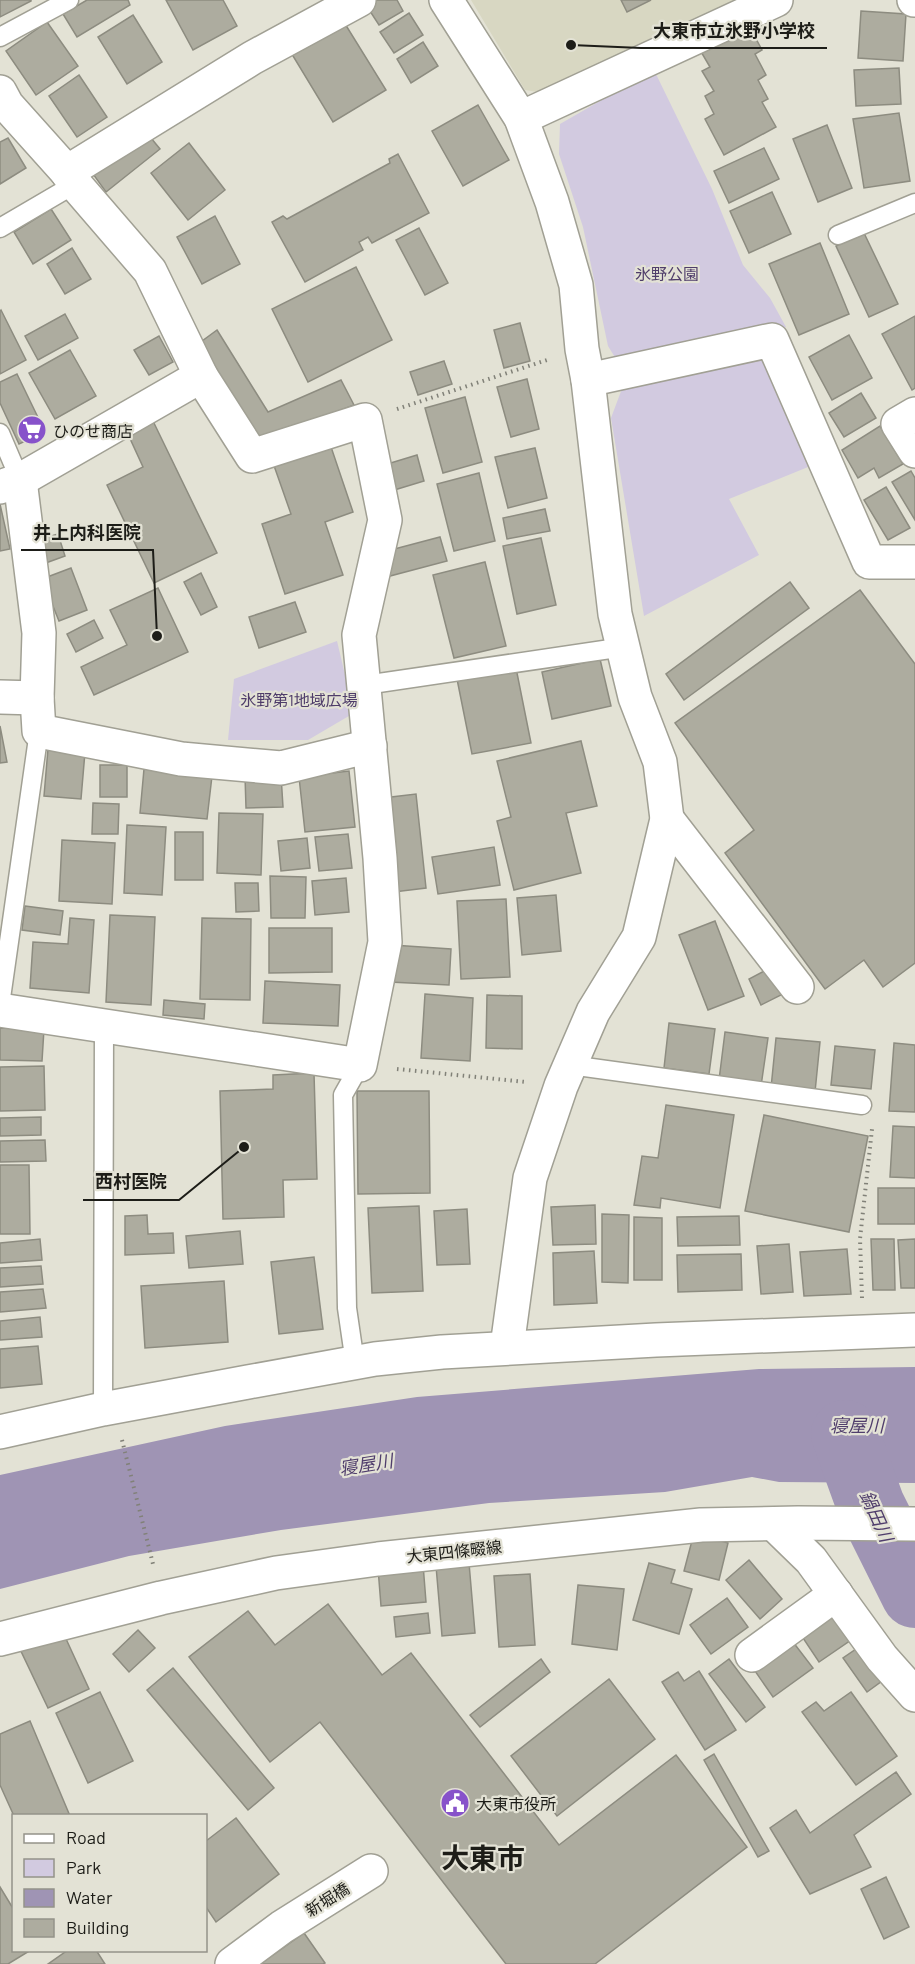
<svg xmlns="http://www.w3.org/2000/svg" width="915" height="1964" viewBox="0 0 915 1964" font-family="Barlow,'Noto Sans JP',sans-serif">
  <style>
    .built { fill: #d8d7c2 }
    .green { fill: #d2cae0 }
    .water { fill: #9f94b4 }
    .lines { fill: none; stroke-linecap: round; stroke-linejoin: round }
    .river { stroke: #9f94b4; stroke-width: 68 }
    .building { fill: #adac9f; stroke: #8d8c80; stroke-width: 1.5 }
    .service-casing { stroke: #a1a094; stroke-width: 21 }
    .minor-casing { stroke: #a1a094; stroke-width: 36 }
    .tertiary-casing { stroke: #a1a094; stroke-width: 36 }
    .secondary-casing { stroke: #a1a094; stroke-width: 36 }
    .path { stroke: #818178; stroke-width: 4; stroke-dasharray: 1.5 4.5; stroke-linecap: butt }
    .service { stroke: #fff; stroke-width: 18 }
    .minor { stroke: #fff; stroke-width: 33 }
    .tertiary { stroke: #fff; stroke-width: 33 }
    .secondary { stroke: #fff; stroke-width: 33 }
    .labels { text-anchor: middle; dominant-baseline: central; stroke-width: 4.5; stroke-linejoin: round; paint-order: stroke }
    .park-label { font-size: 16px; fill: #4f3d6a; stroke: #e3e2d5 }
    .poi-label { font-size: 16px; fill: #1d1d18; stroke: #e3e2d5; text-anchor: start }
    .street-label { font-size: 16px; fill: #1d1d18; stroke: #e3e2d5 }
    .water-label { font-size: 18px; font-style: italic; fill: #503e6c; stroke: #e3e2d5 }
    .town-label { font-size: 28px; font-weight: bold; fill: #1d1d18; stroke: #e3e2d5 }
    .leader { fill: none; stroke: #1d1d18; stroke-width: 2 }
    .callout-dot { fill: #1d1d18; stroke: #e3e2d5; stroke-width: 2 }
    .callout-label { font-size: 18px; text-anchor: middle; font-weight: bold; fill: #1d1d18; stroke: #e3e2d5; stroke-width: 4.5; stroke-linejoin: round; paint-order: stroke }
  </style>
  <rect width="100%" height="100%" fill="#e3e2d5"/>
  <path class="built" d="M471 0H738L544 93 525 90Z"/>
  <g class="green">
    <path d="M654 70 712 189 743 265 770 298 786 327 616 359 608 346 583 227 559 154 560 124Z"/>
    <path d="M766 358 813 465 729 499 759 555 644 616 611 418 623 386Z"/>
    <path d="M337 641 354 713 308 740H228L234 679Z"/>
  </g>
  <path class="water" d="M915 1367V1483L779 1482 752 1477 665 1492 489 1503 281 1530 129 1556 0 1589V1475L225 1426 417 1397 759 1369Z"/>
  <g class="lines">
    <path class="river" d="M845 1434 871 1506 915 1594"/>
  </g>
  <g class="building">
    <path d="M0 0H31V1L0 17Z"/>
    <path d="M87 0H128L130 5 77 37 63 14Z"/>
    <path d="M166 0H223L237 26 193 50Z"/>
    <path d="M375 0H397L403 11 379 25 366 5Z"/>
    <path d="M621 0H651L627 12Z"/>
    <path d="M861 11 906 14 903 61 858 58Z"/>
    <path d="M409 13 423 35 394 53 380 32Z"/>
    <path d="M133 15 162 62 127 84 98 37Z"/>
    <path d="M342 19 386 90 333 122 290 51Z"/>
    <path d="M47 22 78 66 36 95 6 51Z"/>
    <path d="M748 24 762 50 755 54 766 75 758 80 768 99 762 102 776 127 724 155 705 119 714 114 705 96 714 91 702 71 710 67 700 50Z"/>
    <path d="M423 42 438 66 411 83 397 59Z"/>
    <path d="M899 68 901 104 856 106 854 70Z"/>
    <path d="M79 75 107 117 77 137 49 96Z"/>
    <path d="M478 105 509 160 463 186 432 131Z"/>
    <path d="M899 113 910 181 864 188 853 119Z"/>
    <path d="M827 125 852 188 818 202 793 139Z"/>
    <path d="M146 132 160 149 106 192 93 174Z"/>
    <path d="M8 138 26 168 0 184V142Z"/>
    <path d="M189 143 225 190 188 220 151 173Z"/>
    <path d="M764 148 779 179 729 203 714 171Z"/>
    <path d="M398 154 429 213 372 243 368 237 359 242 363 250 305 282 272 222 283 216 287 219 390 163 389 159Z"/>
    <path d="M772 192 791 234 749 253 730 211Z"/>
    <path d="M51 209 71 240 33 264 14 232Z"/>
    <path d="M215 216 240 264 202 284 177 237Z"/>
    <path d="M419 228 448 283 425 295 396 240Z"/>
    <path d="M864 233 898 304 869 317 836 246Z"/>
    <path d="M820 243 849 314 799 335 769 264Z"/>
    <path d="M72 248 91 279 65 294 47 264Z"/>
    <path d="M356 267 392 340 308 382 272 309Z"/>
    <path d="M1 310 26 360 0 374V311Z"/>
    <path d="M65 314 78 338 38 360 25 336Z"/>
    <path d="M915 316V388L912 390 882 334Z"/>
    <path d="M520 323 530 361 504 368 494 330Z"/>
    <path d="M217 330 268 412 341 380 354 405 255 444 194 347Z"/>
    <path d="M849 335 872 378 832 400 809 357Z"/>
    <path d="M159 336 173 362 149 375 134 350Z"/>
    <path d="M70 350 96 396 55 419 29 373Z"/>
    <path d="M444 361 452 384 418 395 410 372Z"/>
    <path d="M17 374 45 432 19 444 0 403V382Z"/>
    <path d="M527 379 539 429 511 437 497 387Z"/>
    <path d="M861 393 876 418 844 437 829 413Z"/>
    <path d="M465 397 482 462 443 473 425 408Z"/>
    <path d="M152 419 217 553 154 583 107 485 143 467 127 432Z"/>
    <path d="M880 426 903 464 879 478 874 468 858 478 842 450Z"/>
    <path d="M329 441 353 512 325 522 343 575 285 594 262 524 291 514 272 460Z"/>
    <path d="M535 448 547 498 508 508 495 457Z"/>
    <path d="M417 455 424 481 391 491 384 465Z"/>
    <path d="M911 471 915 478V520L892 482Z"/>
    <path d="M479 473 495 541 454 551 437 484Z"/>
    <path d="M886 487 910 528 888 540 864 500Z"/>
    <path d="M0 504 10 549 0 551Z"/>
    <path d="M545 509 550 531 507 539 503 518Z"/>
    <path d="M58 534 65 556 43 564 35 541Z"/>
    <path d="M440 537 447 561 390 576 383 552Z"/>
    <path d="M541 538 556 605 517 614 503 546Z"/>
    <path d="M485 562 506 646 454 658 433 575Z"/>
    <path d="M71 568 87 610 59 621 42 579Z"/>
    <path d="M201 573 217 607 201 615 184 582Z"/>
    <path d="M790 582 809 608 684 700 666 674Z"/>
    <path d="M158 588 188 652 94 695 81 667 127 645 110 610Z"/>
    <path d="M860 590 915 664V963L883 987 864 960 825 989 725 853 754 830 675 723Z"/>
    <path d="M295 602 306 632 259 648 249 617Z"/>
    <path d="M94 620 103 638 76 652 67 634Z"/>
    <path d="M600 659 611 706 552 719 542 672Z"/>
    <path d="M516 668 531 743 472 754 457 679Z"/>
    <path d="M0 726 7 762 0 763Z"/>
    <path d="M581 741 597 806 566 813 581 873 514 890 497 821 511 817 497 761Z"/>
    <path d="M48 749 85 752 81 799 44 796Z"/>
    <rect x="100" y="765" width="27" height="32"/>
    <path d="M144 769 212 776 207 819 140 813Z"/>
    <path d="M349 771 355 827 305 832 299 777Z"/>
    <path d="M281 775 283 807 246 808 245 776Z"/>
    <path d="M416 794 426 888 394 892 383 798Z"/>
    <path d="M93 803 119 804 118 834H92Z"/>
    <path d="M219 813 263 814 261 875 217 873Z"/>
    <path d="M127 825 166 827 162 895 124 893Z"/>
    <rect x="175" y="832" width="28" height="48"/>
    <path d="M348 834 352 868 319 871 315 837Z"/>
    <path d="M307 838 310 868 281 871 278 841Z"/>
    <path d="M62 840 115 843 112 904 59 901Z"/>
    <path d="M494 847 500 885 438 894 432 857Z"/>
    <path d="M270 876 306 877 305 918H271Z"/>
    <path d="M346 878 349 912 315 915 312 881Z"/>
    <path d="M235 883H258L259 911 236 912Z"/>
    <path d="M556 895 561 951 522 955 517 898Z"/>
    <path d="M506 899 510 977 461 979 457 901Z"/>
    <path d="M25 906 63 911 60 935 22 930Z"/>
    <path d="M110 915 155 917 151 1005 106 1002Z"/>
    <path d="M70 918 94 920 89 993 30 988 33 942 68 944Z"/>
    <path d="M202 918 251 919 250 1000 200 999Z"/>
    <path d="M715 921 744 996 708 1010 679 935Z"/>
    <path d="M269 928H332V972L269 973Z"/>
    <path d="M392 945 451 949 449 985 390 982Z"/>
    <path d="M770 968 783 994 761 1005 749 979Z"/>
    <path d="M265 981 340 985 338 1026 263 1023Z"/>
    <path d="M425 994 473 998 470 1061 421 1058Z"/>
    <path d="M487 995 522 996V1049L486 1048Z"/>
    <path d="M164 1000 205 1004 204 1019 163 1015Z"/>
    <path d="M669 1023 715 1029 709 1074 664 1068Z"/>
    <path d="M0 1028 44 1029 42 1061 0 1060Z"/>
    <path d="M725 1032 768 1038 761 1086 719 1080Z"/>
    <path d="M776 1038 820 1042 815 1092 771 1088Z"/>
    <path d="M894 1043 915 1045V1112L889 1111Z"/>
    <path d="M835 1046 875 1050 871 1089 831 1085Z"/>
    <path d="M44 1066 45 1110 0 1111V1067Z"/>
    <path d="M314 1073 317 1179 283 1180 284 1217 223 1219 220 1091 273 1089V1075Z"/>
    <path d="M357 1091H429L430 1193 358 1194Z"/>
    <path d="M666 1105 734 1115 720 1208 661 1198 660 1208 634 1205 642 1156 658 1158Z"/>
    <path d="M764 1115 868 1136 849 1232 745 1211Z"/>
    <path d="M41 1117V1135L0 1136V1118Z"/>
    <path d="M893 1126 915 1127V1178L890 1177Z"/>
    <path d="M45 1140 46 1161 0 1162V1141Z"/>
    <path d="M0 1165H29L30 1234H0Z"/>
    <rect x="878" y="1188" width="37" height="36"/>
    <path d="M595 1205 596 1244 553 1245 551 1207Z"/>
    <path d="M419 1206 423 1291 372 1293 368 1208Z"/>
    <path d="M467 1209 470 1264 437 1265 434 1211Z"/>
    <path d="M602 1214 629 1215 628 1283 602 1282Z"/>
    <path d="M147 1215 148 1234 173 1233 174 1253 125 1255V1216Z"/>
    <path d="M739 1216 740 1245 678 1246 677 1217Z"/>
    <path d="M634 1217 662 1218V1280H634Z"/>
    <path d="M240 1231 243 1264 189 1268 186 1236Z"/>
    <path d="M40 1239 42 1260 0 1263V1243Z"/>
    <path d="M871 1239H894L895 1290H873Z"/>
    <path d="M915 1239V1288H901L898 1240Z"/>
    <path d="M789 1244 793 1292 761 1294 757 1246Z"/>
    <path d="M847 1249 851 1294 804 1296 800 1252Z"/>
    <path d="M594 1251 597 1303 554 1305 553 1253Z"/>
    <path d="M741 1254 742 1290 678 1292 677 1255Z"/>
    <path d="M314 1257 323 1329 279 1334 271 1262Z"/>
    <path d="M41 1266 43 1284 0 1287V1268Z"/>
    <path d="M224 1281 228 1342 145 1348 141 1286Z"/>
    <path d="M43 1289 46 1308 0 1312V1292Z"/>
    <path d="M40 1317 42 1337 0 1340V1321Z"/>
    <path d="M38 1346 42 1384 0 1388V1349Z"/>
    <path d="M694 1533 728 1543 719 1580 684 1571Z"/>
    <path d="M749 1560 782 1599 760 1619 726 1580Z"/>
    <path d="M469 1563 475 1633 442 1636 436 1566Z"/>
    <path d="M649 1563 675 1570 671 1583 692 1589 679 1634 633 1620Z"/>
    <path d="M423 1564 426 1602 381 1606 378 1568Z"/>
    <path d="M530 1574 535 1645 499 1647 494 1576Z"/>
    <path d="M578 1585 624 1589 617 1650 572 1644Z"/>
    <path d="M727 1598 748 1627 711 1654 690 1625Z"/>
    <path d="M328 1604 382 1675 411 1653 559 1845 676 1755 747 1847 595 1964H506L320 1722 270 1762 189 1657 248 1611 275 1645Z"/>
    <path d="M829 1610 851 1640 819 1662 799 1632Z"/>
    <path d="M428 1613 430 1633 396 1637 394 1617Z"/>
    <path d="M61 1628 89 1689 48 1708 19 1647Z"/>
    <path d="M138 1630 155 1648 129 1672 113 1654Z"/>
    <path d="M793 1642 813 1668 773 1697 755 1671Z"/>
    <path d="M859 1647 882 1681 867 1692 843 1658Z"/>
    <path d="M541 1659 550 1672 480 1727 470 1715Z"/>
    <path d="M729 1659 765 1707 746 1722 709 1674Z"/>
    <path d="M173 1668 274 1788 248 1810 147 1690Z"/>
    <path d="M699 1671 736 1730 705 1750 662 1682 678 1672 684 1681Z"/>
    <path d="M609 1679 655 1739 557 1816 511 1756Z"/>
    <path d="M100 1692 133 1761 88 1783 56 1713Z"/>
    <path d="M851 1692 897 1756 856 1785 802 1712 816 1702 824 1711Z"/>
    <path d="M30 1721 70 1816H14L0 1785V1734Z"/>
    <path d="M714 1754 769 1851 758 1857 704 1760Z"/>
    <path d="M896 1772 911 1794 854 1835 871 1867 810 1894 770 1828 796 1810 810 1833Z"/>
    <path d="M236 1818 279 1874 216 1922 206 1907V1841Z"/>
    <path d="M886 1877 909 1927 884 1939 861 1889Z"/>
    <path d="M0 1887 14 1910V1950H31L8 1964H0Z"/>
    <path d="M304 1933 325 1963 323 1964H260Z"/>
    <path d="M68 1950H96L105 1964H48Z"/>
  </g>
  <g class="lines">
    <g class="service-casing">
      <g id="service">
        <path d="M0 37 69 0"/>
        <path d="M0 228 75 184"/>
        <path d="M838 235 915 203"/>
        <path d="M0 433 20 480"/>
        <path d="M365 685 624 647"/>
        <path d="M0 1005 39 731"/>
        <path d="M570 1065 862 1105"/>
        <path d="M355 1363 347 1308 343 1095 360 1065"/>
        <path d="M103 1409 104 1028"/>
      </g>
    </g>
    <g class="minor-casing">
      <g id="minor">
        <path d="M914 0H915"/>
        <path d="M0 92 7 105 67 172 75 184 150 271 201 376 252 456 365 420 385 520 359 635 380 858 385 942 360 1065 0 1010"/>
        <path d="M521 118 776 0"/>
        <path d="M67 172 252 58 359 0"/>
        <path d="M588 380 772 340 869 562H915"/>
        <path d="M915 414 898 424 915 451"/>
        <path d="M20 480 39 633 37 698 39 731 181 759 281 768 370 746"/>
        <path d="M0 487 20 480 201 376"/>
        <path d="M0 697 37 698"/>
        <path d="M667 819 797 987"/>
        <path d="M752 1655 836 1594"/>
      </g>
    </g>
    <g class="tertiary-casing">
      <g id="tertiary">
        <path d="M446 0 521 118 552 202 576 285 582 349 588 380 615 614 635 697 660 762 667 819 639 937 593 1012 561 1086 530 1178 507 1347"/>
        <path d="M0 1432 103 1409 248 1382 375 1359 442 1352 656 1340 915 1330"/>
        <path d="M774 1524 811 1560 882 1658 915 1695"/>
        <path d="M232 1964 282 1927 371 1871"/>
      </g>
    </g>
    <g class="secondary-casing">
      <path id="secondary" d="M0 1639 161 1598 276 1573 378 1559 701 1525 798 1523 915 1524"/>
    </g>
    <g class="path">
      <path d="M397 409 547 360"/>
      <path d="M397 1069 526 1082"/>
      <path d="M862 1298 860 1239 872 1129"/>
      <path d="M122 1440 153 1564"/>
    </g>
    <use href="#service" class="service"/>
    <use href="#minor" class="minor"/>
    <use href="#tertiary" class="tertiary"/>
    <use href="#secondary" class="secondary"/>
  </g>
  <defs>
    <g id="supermarket-disc" transform="scale(1.5)"><circle r="9.5" fill="#8752ca" stroke="#e3e2d5"/><path d="M-6-5.5h2.5l.6 2H6L4.5 2H-2.5L-4.4-4H-6ZM-1.5 3.2a1.3 1.3 0 1 0 .1 0ZM3 3.2a1.3 1.3 0 1 0 .1 0Z" fill="#fff"/></g>
    <g id="civic-disc" transform="scale(1.5)"><circle r="9.5" fill="#8752ca" stroke="#e3e2d5"/><path d="M-.6-6.5H3V-4.5H.6V-3L4-1V1h2V6H-6V1h2V-1L-.6-3ZM-1.2 2.5V6h2.4V2.5Z" fill="#fff"/></g>
  </defs>
  <g fill-rule="evenodd">
    <use href="#supermarket-disc" x="32" y="430"/>
    <use href="#civic-disc" x="455" y="1803"/>
  </g>
  <g class="labels">
    <g class="park-label">
      <text x="667" y="273">氷野公園</text>
      <text x="299" y="699">氷野第1地域広場</text>
    </g>
    <g class="poi-label">
      <text x="53" y="430">ひのせ商店</text>
      <text x="476" y="1803">大東市役所</text>
    </g>
    <g class="street-label">
      <text transform="translate(454 1551) rotate(-6)">大東四條畷線</text>
      <text transform="translate(327 1899) rotate(-32)">新堀橋</text>
    </g>
    <g class="water-label">
      <text x="857" y="1425">寝屋川</text>
      <text transform="translate(366 1464) rotate(-9)">寝屋川</text>
      <text transform="translate(877 1516) rotate(66)">鍋田川</text>
    </g>
    <g class="town-label">
      <text x="483" y="1857">大東市</text>
    </g>
  </g>
  <path class="leader" d="M571 45L641 48H827M157 636L153 550H21M244 1147L179 1200H83"/>
  <g class="callout-dot">
    <circle cx="571" cy="45" r="6"/>
    <circle cx="157" cy="636" r="6"/>
    <circle cx="244" cy="1147" r="6"/>
  </g>
  <g class="callout-label">
    <text x="734" y="37">大東市立氷野小学校</text>
    <text x="87" y="539">井上内科医院</text>
    <text x="131" y="1188">西村医院</text>
  </g>
  <rect x="12" y="1814" width="195" height="138" fill="#e3e2d5" stroke="#949389" stroke-width="1.5"/>
  <rect x="24" y="1834" width="30" height="9" fill="#ffffff" stroke="#949389" stroke-width="1.5"/>
  <text x="66" y="1844" font-size="18" fill="#1d1d18">Road</text>
  <rect x="24" y="1859" width="30" height="18" fill="#d2cae0" stroke="#949389" stroke-width="1.5"/>
  <text x="66" y="1874" font-size="18" fill="#1d1d18">Park</text>
  <rect x="24" y="1889" width="30" height="18" fill="#9f94b4" stroke="#949389" stroke-width="1.5"/>
  <text x="66" y="1904" font-size="18" fill="#1d1d18">Water</text>
  <rect x="24" y="1919" width="30" height="18" fill="#adac9f" stroke="#949389" stroke-width="1.5"/>
  <text x="66" y="1934" font-size="18" fill="#1d1d18">Building</text>
</svg>
